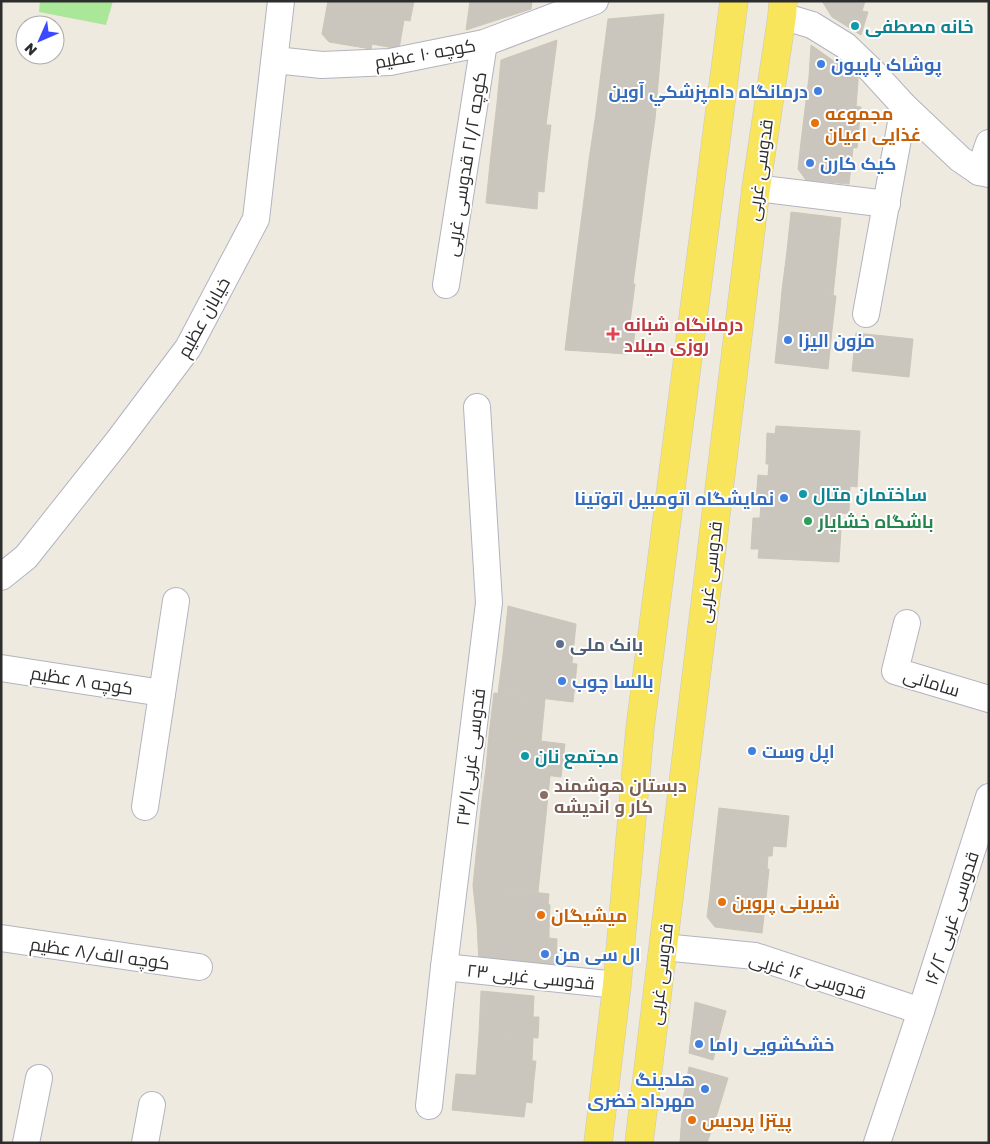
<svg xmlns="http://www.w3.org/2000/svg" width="990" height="1144" viewBox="0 0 990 1144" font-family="'Golos Text',Cairo,sans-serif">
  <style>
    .green { fill: #abe799 }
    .building { fill: #cac6be; stroke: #cbc6b8 }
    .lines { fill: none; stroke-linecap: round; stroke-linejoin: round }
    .minor-casing { stroke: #b3b3c1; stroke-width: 28 }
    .major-casing { stroke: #c8c8c8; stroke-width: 29 }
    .minor { stroke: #fff; stroke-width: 26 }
    .major { stroke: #f8e55b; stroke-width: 28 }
    .culture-dot { fill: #0f9aa8; stroke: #fff; stroke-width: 2 }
    .shop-dot { fill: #3f7fe0; stroke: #fff; stroke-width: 2 }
    .food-dot { fill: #e8710a; stroke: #fff; stroke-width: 2 }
    .health-dot { fill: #e0444e; stroke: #fff; stroke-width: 2 }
    .leisure-dot { fill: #2e9e5b; stroke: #fff; stroke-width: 2 }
    .service-dot { fill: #5c6f8a; stroke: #fff; stroke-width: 2 }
    .education-dot { fill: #8d6e63; stroke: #fff; stroke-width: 2 }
    .labels { text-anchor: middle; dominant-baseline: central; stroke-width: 4; stroke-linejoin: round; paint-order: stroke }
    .culture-label { font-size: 18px; font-weight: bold; fill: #0d838f; stroke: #fff; text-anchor: start }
    .street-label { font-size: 18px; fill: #2d2d2d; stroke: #fff }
    .shop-label { font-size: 18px; font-weight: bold; fill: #366cbe; stroke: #fff; text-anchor: start }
    .food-label { font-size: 18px; font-weight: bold; fill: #c56008; stroke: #fff; text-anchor: start }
    .health-label { font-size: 18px; font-weight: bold; fill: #be3a42; stroke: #fff; text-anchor: start }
    .leisure-label { font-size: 18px; font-weight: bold; fill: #27864d; stroke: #fff; text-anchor: start }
    .service-label { font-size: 18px; font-weight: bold; fill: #4e5e75; stroke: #fff; text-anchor: start }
    .education-label { font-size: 18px; font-weight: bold; fill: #785e54; stroke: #fff; text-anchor: start }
  </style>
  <rect width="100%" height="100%" fill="#efeadf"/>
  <path class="green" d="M40 1H113L106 25 39 12Z"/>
  <g class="building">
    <path d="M328 1H414L410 21 404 20 399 49 372 44 371 49 329 42 322 34Z"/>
    <path d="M470 1H532L531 9 466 30Z"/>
    <path d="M822 1H865L862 11 868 12 861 35 832 17Z"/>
    <path d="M664 14 659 73 602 65 608 19Z"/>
    <path d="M557 40 548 109 497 103 501 60Z"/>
    <path d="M811 45 858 78V82L809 77Z"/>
    <path d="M602 65 659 73 655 119 596 113Z"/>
    <path d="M809 77 858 82 856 107 806 101Z"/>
    <path d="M806 101 861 107 857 148 801 142Z"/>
    <path d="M497 103 548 109 546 125H551L547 160 491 154Z"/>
    <path d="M596 113 655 119 648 168 589 160Z"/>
    <path d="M801 142 853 148 849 184 806 180 798 169Z"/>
    <path d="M491 154 547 160 544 192 538 191 537 209 486 203Z"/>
    <path d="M589 160 648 168 642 215 583 207Z"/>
    <path d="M583 207 642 215 636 261 577 253Z"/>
    <path d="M791 212 841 218 837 257 787 251Z"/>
    <path d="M787 251 837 257 833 295 782 290Z"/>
    <path d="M577 253 636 261 633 284H635L631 314 570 308Z"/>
    <path d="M782 290 836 296 832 330 779 324Z"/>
    <path d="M570 308 631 314 629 330 635 331 633 348 628 347 627 354 565 350Z"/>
    <path d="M779 324 832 330 828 369 775 363Z"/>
    <path d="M856 333 913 339 909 377 852 371Z"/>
    <path d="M776 426 860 431 857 487 850 486 849 514 842 513 839 562 758 558 759 549H751L753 518H760L761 502H756L758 475 768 476 769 464H766L767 433 775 434Z"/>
    <path d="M508 606 576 624 572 663 503 655Z"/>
    <path d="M503 655 577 664 573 702 498 693Z"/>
    <path d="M494 693 545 699 541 741 489 735Z"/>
    <path d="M489 735 565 744 561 777 486 768Z"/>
    <path d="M486 768 550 776 546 815 481 808Z"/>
    <path d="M481 808 546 815 542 853 477 846Z"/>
    <path d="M719 808 789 816 786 847 773 846 772 856H768L767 869 713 863Z"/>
    <path d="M477 846 542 853 538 892 473 885Z"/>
    <path d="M713 863 769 869 766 899 710 893Z"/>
    <path d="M473 885 549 894 548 904 550 905 549 932 477 924Z"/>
    <path d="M710 893 766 899 762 933 715 927 707 917Z"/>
    <path d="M477 924 549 932V938L557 939 556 969 479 962Z"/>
    <path d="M481 991 534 996 533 1017H539L538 1038 479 1034Z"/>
    <path d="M695 1002 726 1011 713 1060 689 1053Z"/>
    <path d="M479 1034 533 1038 532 1061H536L534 1079 476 1076Z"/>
    <path d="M689 1067 728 1078 718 1111 683 1099Z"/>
    <path d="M456 1074 534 1079 532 1103 526 1102 524 1117 452 1110Z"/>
    <path d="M683 1099 718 1111 707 1143H680Z"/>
  </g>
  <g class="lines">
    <g class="minor-casing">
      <g id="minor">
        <path d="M782 16 812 25 846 46 873 72 904 106 960 159 979 172 989 174"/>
        <path d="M275 60 322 65 390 62 484 43 595 1"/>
        <path d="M979 172 989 143"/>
        <path d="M756 188 887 204"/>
        <path d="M446 285 484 43"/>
        <path d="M866 314 904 106"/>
        <path d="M1 577 26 557 118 441 188 348 256 219 281 1"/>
        <path d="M907 623 895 671 989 699"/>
        <path d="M1 668 162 693"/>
        <path d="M145 807 176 601"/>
        <path d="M1 938 199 967"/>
        <path d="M663 947 755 956 921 1011"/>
        <path d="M444 967 617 985"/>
        <path d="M429 1106 444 967 489 603 477 407"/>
        <path d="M26 1143 39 1078"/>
        <path d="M145 1143 152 1105"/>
        <path d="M877 1143 921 1011 989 797"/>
      </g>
    </g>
    <g class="major-casing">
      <g id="major">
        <path d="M598 1143 617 985 640 728 734 1"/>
        <path d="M639 1143 756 188 782 16 783 1"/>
      </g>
    </g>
    <use href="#minor" class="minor"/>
    <use href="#major" class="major"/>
  </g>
  <g class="culture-dot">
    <circle cx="855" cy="26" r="5"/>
    <circle cx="803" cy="494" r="5"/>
    <circle cx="525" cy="756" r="5"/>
  </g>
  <g class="shop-dot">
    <circle cx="821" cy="64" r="5"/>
    <circle cx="818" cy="91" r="5"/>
    <circle cx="810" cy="163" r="5"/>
    <circle cx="788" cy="340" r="5"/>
    <circle cx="784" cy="498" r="5"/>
    <circle cx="562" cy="681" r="5"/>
    <circle cx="752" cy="751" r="5"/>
    <circle cx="545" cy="954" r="5"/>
    <circle cx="699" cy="1044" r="5"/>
    <circle cx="705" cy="1089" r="5"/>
  </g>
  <g class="food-dot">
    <circle cx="815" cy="123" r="5"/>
    <circle cx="722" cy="902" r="5"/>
    <circle cx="541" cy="915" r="5"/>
    <circle cx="692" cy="1120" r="5"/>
  </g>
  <path class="health-dot" d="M610.5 326.5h5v5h5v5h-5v5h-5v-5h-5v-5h5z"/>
  <circle class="leisure-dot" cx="808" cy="521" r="5"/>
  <circle class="service-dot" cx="560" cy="644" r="5"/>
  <circle class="education-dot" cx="544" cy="795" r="5"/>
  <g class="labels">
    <g class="culture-label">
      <text x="865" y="26">خانه مصطفی</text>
      <text x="813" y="494">ساختمان متال</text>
      <text x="535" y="756">مجتمع نان</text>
    </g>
    <g class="street-label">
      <text transform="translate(425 53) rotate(-10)">کوچه ۱۰ عظیم</text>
      <text transform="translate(465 164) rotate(-81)">کوچه ۲۱/۲ قدوسی غربی</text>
      <text transform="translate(759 170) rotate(-82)">قدوسی غربی</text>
      <text transform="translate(203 317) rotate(-61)">خیابان عظیم</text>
      <text transform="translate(709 572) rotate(-83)">قدوسی غربی</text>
      <text transform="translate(82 680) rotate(9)">کوچه ۸ عظیم</text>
      <text transform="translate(932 682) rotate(17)">سامانی</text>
      <text transform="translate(470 757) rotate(-83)">قدوسی غربی۲۳/۱</text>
      <text transform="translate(951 918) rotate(-72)">۱۶/۲ قدوسی غربی</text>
      <text transform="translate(100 953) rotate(8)">کوچه الف/۸ عظیم</text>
      <text transform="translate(660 974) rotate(-83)">قدوسی غربی</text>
      <text transform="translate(808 975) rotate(17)">قدوسی ۱۶ غربی</text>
      <text transform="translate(531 976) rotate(6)">۲۳ قدوسی غربی</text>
    </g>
    <g class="shop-label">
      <text x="831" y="64">پوشاک پاپیون</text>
      <text x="808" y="91" text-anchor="end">درمانگاه دامپزشكي آوين</text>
      <text x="820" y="163">کیک کارن</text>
      <text x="798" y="340">مزون الیزا</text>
      <text x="774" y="498" text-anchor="end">نمایشگاه اتومبیل اتوتینا</text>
      <text x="572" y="681">بالسا چوب</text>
      <text x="762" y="751">اپل وست</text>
      <text x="555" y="954">ال سی من</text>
      <text x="709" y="1044">خشکشویی راما</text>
      <text x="695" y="1079" text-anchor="end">هلدینگ<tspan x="695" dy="21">مهرداد خضری</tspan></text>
    </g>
    <g class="food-label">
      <text x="825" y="113">مجموعه<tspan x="825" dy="21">غذایی اعیان</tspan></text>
      <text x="732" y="902">شیرینی پروین</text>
      <text x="551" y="915">میشیگان</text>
      <text x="702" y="1120">پیتزا پردیس</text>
    </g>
    <g class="health-label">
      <text x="624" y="324">درمانگاه شبانه<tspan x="624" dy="21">روزی میلاد</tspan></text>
    </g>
    <g class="leisure-label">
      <text x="818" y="521">باشگاه خشایار</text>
    </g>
    <g class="service-label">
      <text x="570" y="644">بانک ملی</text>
    </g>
    <g class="education-label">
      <text x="554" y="785">دبستان هوشمند<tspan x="554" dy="21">کار و اندیشه</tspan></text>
    </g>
  </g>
  <rect width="990" height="1144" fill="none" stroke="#2d2d2d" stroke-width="5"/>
  <g transform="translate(40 40) rotate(225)"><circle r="24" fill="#ffffff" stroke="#ababab"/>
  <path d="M0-4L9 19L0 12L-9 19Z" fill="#3b49ff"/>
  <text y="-8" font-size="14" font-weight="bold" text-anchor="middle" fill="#2d2d2d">N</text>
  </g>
</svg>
